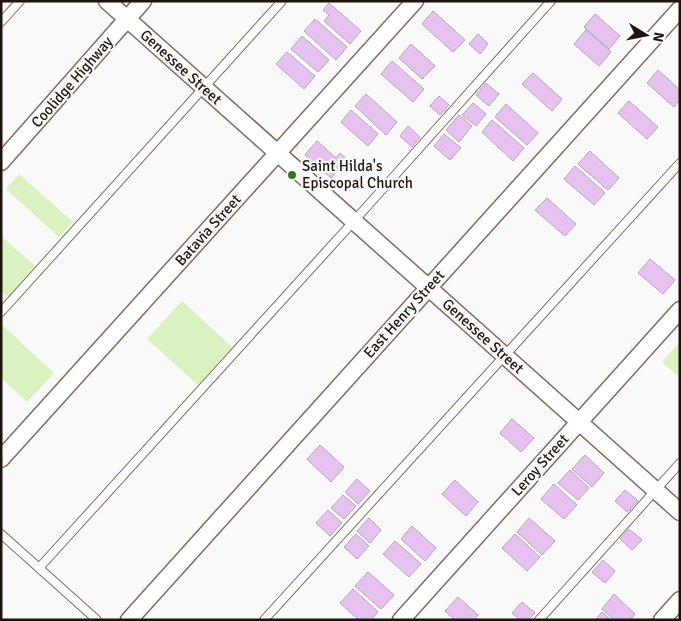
<svg xmlns="http://www.w3.org/2000/svg" width="681" height="621" viewBox="0 0 681 621" font-family="Signika,sans-serif">
  <style>
    .green { fill: #d9f2c0 }
    .building { fill: #e7c2f1; stroke: #b8a4be }
    .lines { fill: none; stroke-linecap: round; stroke-linejoin: round }
    .lane-casing { stroke: #846a5a; stroke-width: 10 }
    .street-casing { stroke: #846a5a; stroke-width: 19 }
    .lane { stroke: #fff; stroke-width: 8 }
    .street { stroke: #fff; stroke-width: 16 }
    .poi-dot { fill: #307a1f; stroke: #fafafa; stroke-width: 2 }
    .labels { text-anchor: middle; dominant-baseline: central; stroke-width: 4.5; stroke-linejoin: round; paint-order: stroke }
    .street-label { font-size: 15px; fill: #1e130d; stroke: #fafafa }
    .poi-label { font-size: 15px; fill: #1e130d; stroke: #fafafa; text-anchor: start }
  </style>
  <rect width="100%" height="100%" fill="#fafafa"/>
  <g class="green">
    <path d="M19 174 73 222 59 237 6 189Z"/>
    <path d="M1 236 35 266 8 297 1 291Z"/>
    <path d="M182 301 232 347 198 385 147 339Z"/>
    <path d="M1 324 54 373 27 402 1 378Z"/>
    <path d="M680 342V378L662 362Z"/>
  </g>
  <g class="building">
    <path d="M329 3 361 31 350 44 324 21 329 15 323 10Z"/>
    <path d="M433 11 465 40 453 52 422 24Z"/>
    <path d="M595 14 620 36 609 49 584 27Z"/>
    <path d="M315 19 347 47 336 60 304 31Z"/>
    <path d="M586 30 611 52 599 66 574 44Z"/>
    <path d="M478 34 488 44 480 54 469 44Z"/>
    <path d="M302 36 329 60 318 72 291 49Z"/>
    <path d="M411 44 435 66 422 79 399 58Z"/>
    <path d="M287 52 315 76 304 89 276 64Z"/>
    <path d="M392 61 424 89 413 102 381 74Z"/>
    <path d="M658 70 680 90V100L674 107 647 83Z"/>
    <path d="M533 73 562 99 552 111 522 84Z"/>
    <path d="M486 83 499 94 489 106 476 95Z"/>
    <path d="M366 94 397 122 386 135 355 106Z"/>
    <path d="M439 96 449 105 440 115 430 106Z"/>
    <path d="M629 101 658 127 647 139 618 113Z"/>
    <path d="M473 103 486 114 476 126 462 115Z"/>
    <path d="M506 104 538 133 527 145 495 117Z"/>
    <path d="M351 110 378 134 368 146 341 122Z"/>
    <path d="M459 115 472 126 459 142 446 130Z"/>
    <path d="M492 120 524 148 513 161 482 132Z"/>
    <path d="M408 126 420 137 412 147 400 136Z"/>
    <path d="M444 134 461 148 450 160 434 146Z"/>
    <path d="M317 141 336 158 340 153 348 160 331 178 305 155Z"/>
    <path d="M590 151 619 178 608 190 578 164Z"/>
    <path d="M575 166 605 193 594 205 564 179Z"/>
    <path d="M547 198 576 224 565 236 535 210Z"/>
    <path d="M650 259 675 280 663 294 638 273Z"/>
    <path d="M512 419 534 438 521 452 500 433Z"/>
    <path d="M320 445 344 467 331 482 307 459Z"/>
    <path d="M585 455 604 473 592 487 572 469Z"/>
    <path d="M570 470 589 488 578 500 558 483Z"/>
    <path d="M357 479 370 491 358 504 345 492Z"/>
    <path d="M455 480 478 502 466 516 442 494Z"/>
    <path d="M554 484 577 505 564 519 541 499Z"/>
    <path d="M625 490 638 501 627 512 615 501Z"/>
    <path d="M343 495 356 506 344 519 331 508Z"/>
    <path d="M328 510 342 523 330 536 316 523Z"/>
    <path d="M369 518 381 530 370 543 357 531Z"/>
    <path d="M529 518 555 541 542 555 517 532Z"/>
    <path d="M412 526 436 548 425 561 401 539Z"/>
    <path d="M629 529 642 540 632 550 620 539Z"/>
    <path d="M356 534 369 546 357 559 344 547Z"/>
    <path d="M515 534 540 557 527 571 502 548Z"/>
    <path d="M395 541 421 564 409 577 383 554Z"/>
    <path d="M603 560 615 571 605 583 592 572Z"/>
    <path d="M368 572 394 595 381 609 355 586Z"/>
    <path d="M353 589 378 612 371 620H359L340 603Z"/>
    <path d="M614 594 635 614 630 620H614L602 609Z"/>
    <path d="M458 597 478 615 474 620H455L445 611Z"/>
    <path d="M522 602 535 613 528 620H520L512 613Z"/>
    <path d="M602 612 611 620H595Z"/>
  </g>
  <g class="lines">
    <g class="lane-casing">
      <g id="lane">
        <path d="M1 22 20 1"/>
        <path d="M1 312 282 1"/>
        <path d="M1 534 39 568"/>
        <path d="M97 620 39 568 354 221 551 1"/>
        <path d="M264 620 680 163"/>
        <path d="M539 620 680 463"/>
      </g>
    </g>
    <g class="street-casing">
      <g id="street">
        <path d="M107 1 680 512"/>
        <path d="M1 162 143 1"/>
        <path d="M1 459 415 1"/>
        <path d="M129 620 680 9"/>
        <path d="M401 620 680 310"/>
        <path d="M662 620 680 600"/>
      </g>
    </g>
    <use href="#lane" class="lane"/>
    <use href="#street" class="street"/>
  </g>
  <circle class="poi-dot" cx="292" cy="175" r="5"/>
  <g class="labels">
    <g class="street-label">
      <text transform="translate(181 67) rotate(42)">Genessee Street</text>
      <text transform="translate(72 82) rotate(-49)">Coolidge Highway</text>
      <text transform="translate(208 230) rotate(-48)">Batavia Street</text>
      <text transform="translate(404 314) rotate(-48)">East Henry Street</text>
      <text transform="translate(483 336) rotate(42)">Genessee Street</text>
      <text transform="translate(540 465) rotate(-48)">Leroy Street</text>
    </g>
    <g class="poi-label">
      <text x="302" y="166">Saint Hilda's<tspan x="302" dy="17">Episcopal Church</tspan></text>
    </g>
  </g>
  <rect width="681" height="621" fill="none" stroke="#1e130d" stroke-width="5"/>
  <g transform="translate(646 35) rotate(100)" stroke="#fafafa" stroke-width="4" paint-order="stroke">
  <path d="M0-4L9 19L0 12L-9 19Z" fill="#1e130d"/>
  <text y="-8" font-size="14" font-weight="bold" text-anchor="middle" fill="#1e130d">N</text>
  </g>
</svg>
